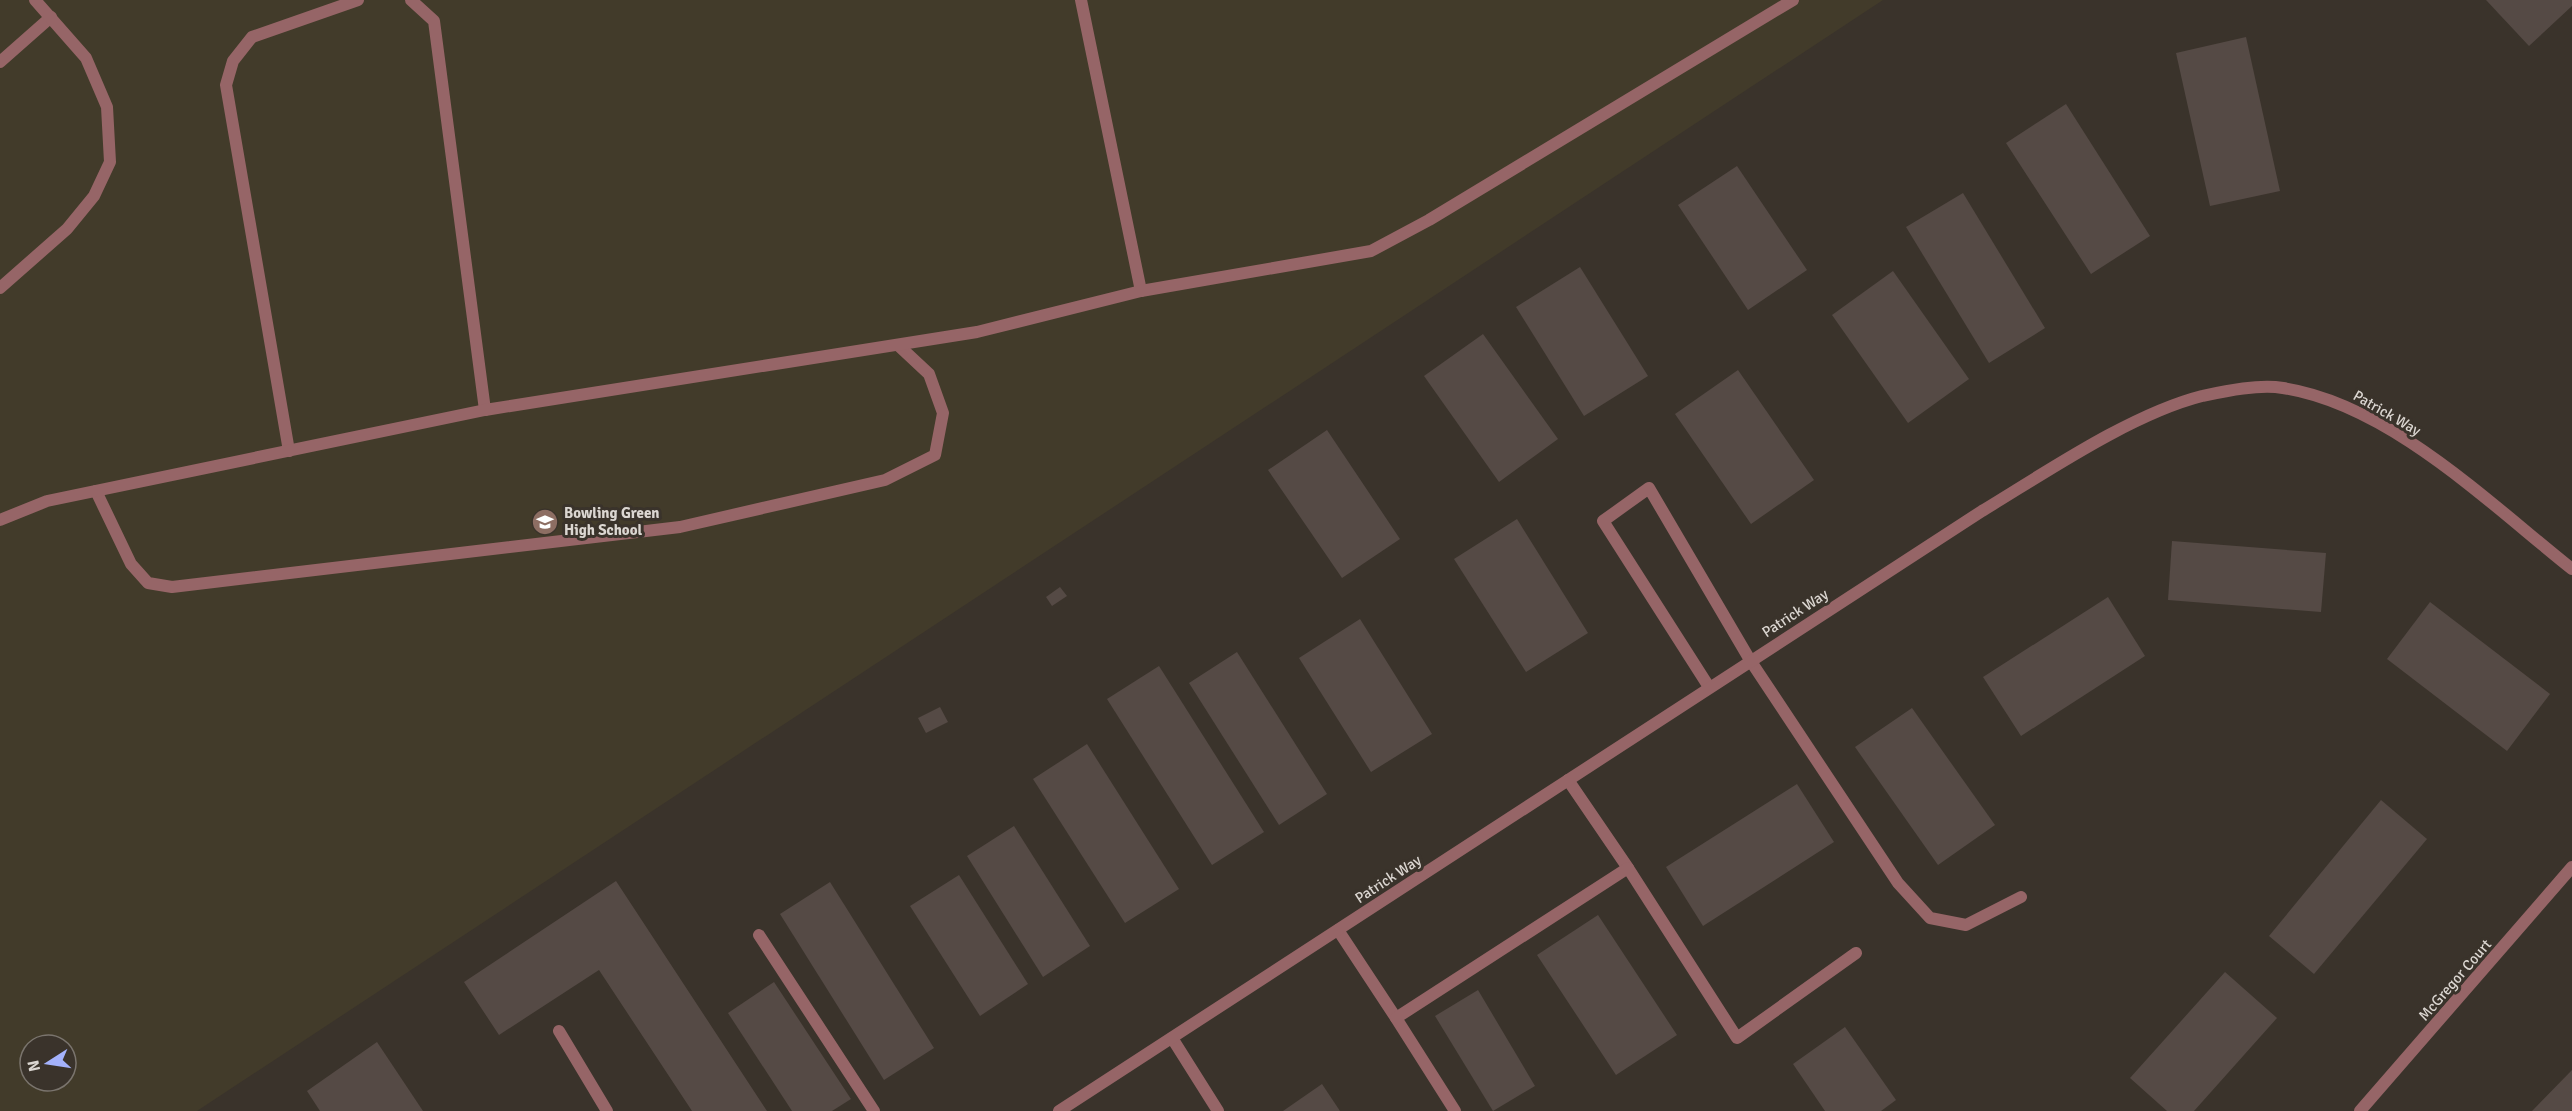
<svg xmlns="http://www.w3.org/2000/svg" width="2572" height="1111" viewBox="0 0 2572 1111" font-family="Signika,sans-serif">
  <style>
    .education { fill: #423b2a; fill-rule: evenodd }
    .building { fill: #554a45 }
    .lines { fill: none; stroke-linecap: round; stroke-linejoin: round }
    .service { stroke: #966567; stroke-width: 12 }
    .minor { stroke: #966567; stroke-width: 12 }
    .labels { text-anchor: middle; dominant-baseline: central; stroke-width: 6; stroke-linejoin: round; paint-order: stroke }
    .street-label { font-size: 15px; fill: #dbd6d1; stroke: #3a332b }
    .poi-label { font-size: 15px; font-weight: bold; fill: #dbd6d1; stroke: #3a332b; text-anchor: start }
  </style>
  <rect width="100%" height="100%" fill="#3a332b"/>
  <path class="education" d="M0 0H1883L197 1111H0ZM30 1045H66V1081H30Z"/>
  <g class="building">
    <path d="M2486 0H2572V6L2529 46Z"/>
    <path d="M2246 37 2280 191 2210 206 2176 53Z"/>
    <path d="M2066 104 2150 236 2091 274 2006 143Z"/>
    <path d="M1737 166 1807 270 1748 310 1678 205Z"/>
    <path d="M1963 193 2045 328 1989 363 1906 227Z"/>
    <path d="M1580 267 1648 376 1584 416 1516 307Z"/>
    <path d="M1893 271 1969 379 1908 423 1832 315Z"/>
    <path d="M1483 334 1558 439 1499 482 1424 376Z"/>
    <path d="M1738 370 1814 480 1751 524 1675 414Z"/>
    <path d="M1327 430 1400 539 1342 578 1268 470Z"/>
    <path d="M1517 519 1588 633 1526 672 1454 559Z"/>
    <path d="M2172 541 2326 553 2321 612 2168 600Z"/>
    <path d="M1060 587 1067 596 1052 606 1046 597Z"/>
    <path d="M2108 597 2145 656 2021 736 1983 677Z"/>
    <path d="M2430 602 2550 694 2507 751 2387 659Z"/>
    <path d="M1360 619 1432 734 1371 772 1299 658Z"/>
    <path d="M1237 652 1327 794 1279 825 1189 683Z"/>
    <path d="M1159 666 1264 832 1212 865 1107 699Z"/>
    <path d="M940 707 948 722 926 733 918 718Z"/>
    <path d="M1912 708 1995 825 1938 865 1855 747Z"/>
    <path d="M1087 744 1179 889 1125 923 1033 779Z"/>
    <path d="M1797 784 1834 842 1703 926 1666 867Z"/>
    <path d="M2381 800 2427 839 2314 974 2269 936Z"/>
    <path d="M1014 826 1090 946 1043 977 967 856Z"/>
    <path d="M959 875 1028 984 980 1016 910 906Z"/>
    <path d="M616 881 767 1111H692L599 970 499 1035 464 982Z"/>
    <path d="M830 882 934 1048 884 1080 780 914Z"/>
    <path d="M1598 915 1677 1035 1616 1075 1537 955Z"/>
    <path d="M2225 972 2277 1018 2194 1111H2167L2130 1078Z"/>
    <path d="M774 982 851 1099 832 1111H792L728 1013Z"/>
    <path d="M1478 990 1535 1086 1493 1111 1435 1016Z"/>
    <path d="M1845 1027 1896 1100 1881 1111H1825L1793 1064Z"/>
    <path d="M377 1042 423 1111H320L307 1091Z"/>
    <path d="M2572 1070V1111H2532Z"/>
    <path d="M1322 1084 1340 1111H1283Z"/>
  </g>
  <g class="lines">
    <g class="service">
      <path d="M411 0 434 21 485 410"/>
      <path d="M1081 0 1141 291"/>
      <path d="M0 62 51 17"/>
      <path d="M0 288 67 229 94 196 110 162 107 107 86 58 35 0"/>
      <path d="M289 451 226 85 233 61 252 37 358 0"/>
      <path d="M96 491 131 564 148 583 172 587 680 527 885 480 935 455 943 413 929 374 898 345"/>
      <path d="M0 520 47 501 485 410 977 332 1141 291 1371 251 1429 220 1793 0"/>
      <path d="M1709 687 1603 521 1649 488 1750 660 1898 883 1930 918 1966 925 2021 897"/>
      <path d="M1568 780 1628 868"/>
      <path d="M1338 930 1396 1018"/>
      <path d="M759 935 874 1111"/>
      <path d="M559 1031 607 1111"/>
      <path d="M1172 1038 1218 1111"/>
      <path d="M1455 1111 1396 1018 1628 868 1737 1038 1856 953"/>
    </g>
    <g class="minor">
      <path d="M1059 1111 1982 511C2045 473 2131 414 2202 396 2226 391 2259 384 2283 388 2389 404 2490 504 2572 569"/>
      <path d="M2360 1111 2572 867"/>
    </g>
  </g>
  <defs>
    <g id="school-disc" transform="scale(1.35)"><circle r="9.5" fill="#8d6e63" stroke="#3a332b"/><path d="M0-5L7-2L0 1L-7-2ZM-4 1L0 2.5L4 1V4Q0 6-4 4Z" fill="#fff"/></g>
  </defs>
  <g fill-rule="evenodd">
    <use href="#school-disc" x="545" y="522"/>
  </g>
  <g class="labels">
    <g class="street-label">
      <text transform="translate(2387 413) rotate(30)">Patrick Way</text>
      <text transform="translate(1795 613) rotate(-33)">Patrick Way</text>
      <text transform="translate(1388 879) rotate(-33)">Patrick Way</text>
      <text transform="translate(2455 980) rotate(-49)">McGregor Court</text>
    </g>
    <g class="poi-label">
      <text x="564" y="513">Bowling Green<tspan x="564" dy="17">High School</tspan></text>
    </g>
  </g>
  <g transform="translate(48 1063) rotate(258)"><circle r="28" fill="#3a332b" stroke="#7a746d" stroke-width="1.5"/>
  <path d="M0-4.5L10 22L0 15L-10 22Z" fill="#a4b2fc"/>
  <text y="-9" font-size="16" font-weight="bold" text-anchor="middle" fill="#dbd6d1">N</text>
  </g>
</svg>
